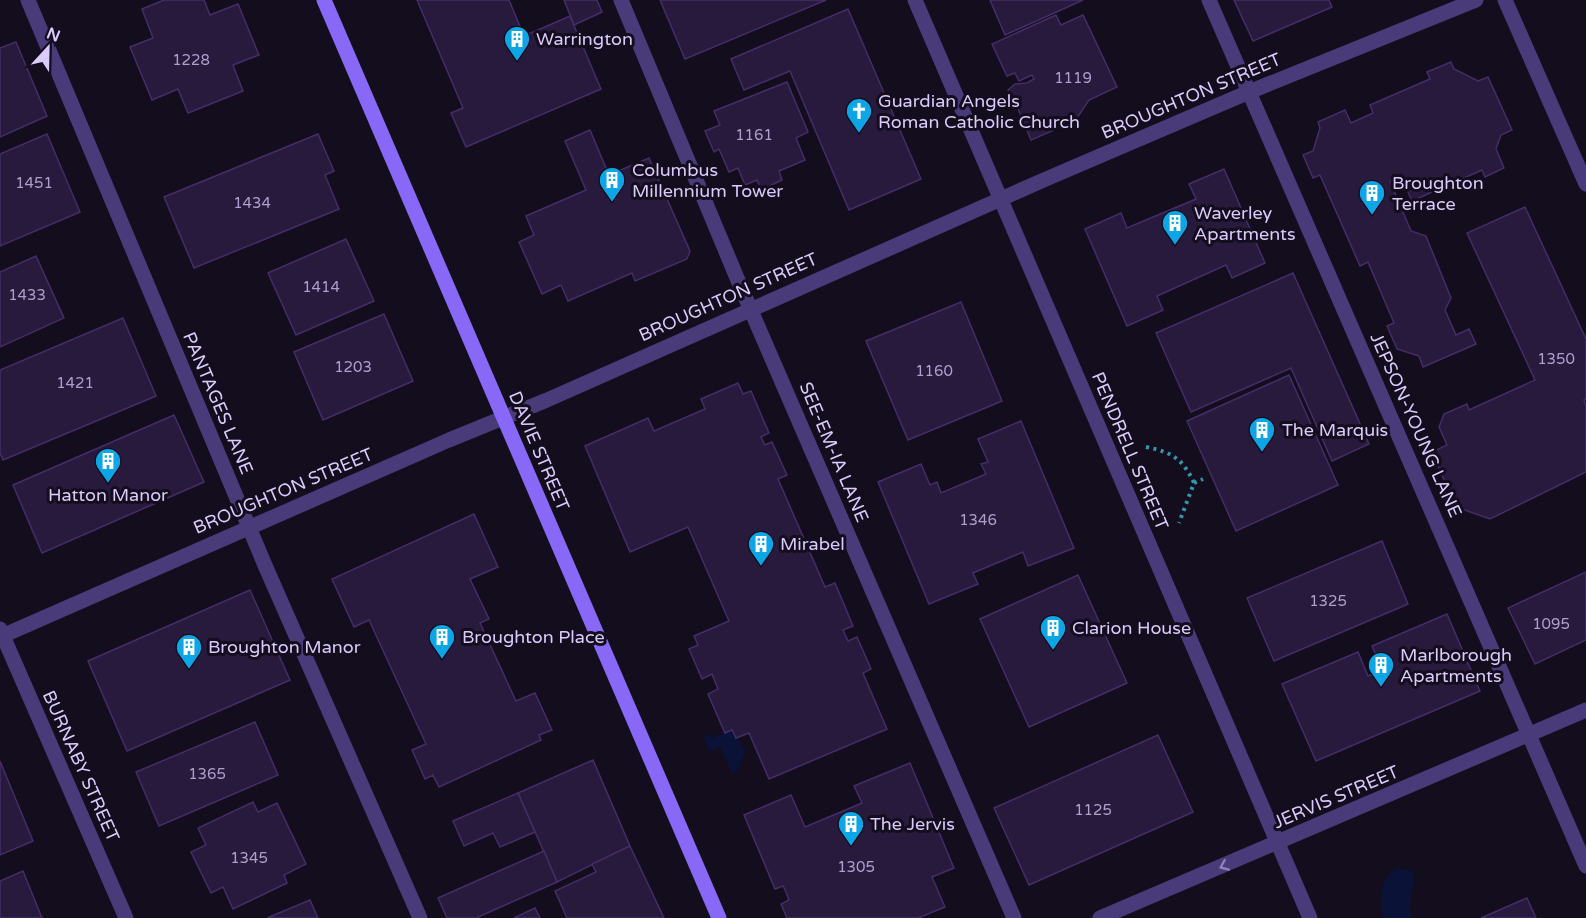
<svg xmlns="http://www.w3.org/2000/svg" width="1586" height="918" viewBox="0 0 1586 918" font-family="'Varela Round',sans-serif">
  <style>
    .water { fill: #0b1238 }
    .building { fill: #281a3d; stroke: #442d68; stroke-width: 1.5 }
    .lines { fill: none; stroke-linecap: round; stroke-linejoin: round }
    .path { stroke: #3398a8; stroke-width: 4; stroke-dasharray: 3 4.5; stroke-linecap: butt }
    .lane { stroke: #493a7a; stroke-width: 15 }
    .street { stroke: #493a7a; stroke-width: 15 }
    .secondary { stroke: #8868f7; stroke-width: 15 }
    .oneway { stroke: #9282bb }
    .labels { text-anchor: middle; dominant-baseline: central; stroke-width: 6; stroke-linejoin: round; paint-order: stroke }
    .number-label { font-size: 15px; fill: #ae9fcc }
    .poi-label { font-size: 18px; fill: #dbcbfc; stroke: #130d1d; text-anchor: start }
    .street-label { font-size: 18px; fill: #dbcbfc; stroke: #130d1d }
  </style>
  <rect width="100%" height="100%" fill="#130d1d"/>
  <g class="water">
    <path d="M732 730 745 751 738 770 732 773 720 747 710 751 704 736 709 734 712 738Z"/>
    <path d="M1396 868C1426 868 1411 886 1410 903 1409 908 1411 913 1411 918H1383C1380 900 1379 879 1396 868Z"/>
  </g>
  <g class="building">
    <path d="M164 0H204L210 15 238 4 259 55 233 65 243 91 188 113 178 89 152 100 130 47 153 38 142 9Z"/>
    <path d="M417 0H509L524 36 570 16 601 89 466 147 451 113 463 108Z"/>
    <path d="M564 0H597L602 12 574 25Z"/>
    <path d="M660 0H826L685 59Z"/>
    <path d="M990 0H1083L1005 35Z"/>
    <path d="M1234 0H1329L1332 7 1253 41Z"/>
    <path d="M848 9 921 179 849 210 790 71 744 90 731 59Z"/>
    <path d="M1056 15 1061 25 1083 15 1117 87 1089 100 1075 121 1031 140 1018 109 1010 101 1008 90 1015 84 1027 83 1034 79 1032 75 1019 81 1015 73 1007 76 992 44Z"/>
    <path d="M16 42 47 116 0 137V48Z"/>
    <path d="M1451 62 1454 69 1478 81 1488 77 1512 130 1501 135 1496 149 1504 168 1485 177 1482 170 1412 201 1401 176 1390 181 1411 231 1426 236 1451 298 1445 310 1456 335 1469 329 1476 344 1423 367 1419 356 1397 349 1387 326 1394 323 1368 262 1360 266 1320 175 1313 178 1303 155 1313 151 1320 128 1318 122 1345 110 1351 123 1373 113 1370 105 1430 79 1427 72Z"/>
    <path d="M787 82 808 132 796 138 805 160 779 171 782 180 761 190 757 180 745 185 738 168 729 172 719 149 714 152 705 131 720 125 714 111Z"/>
    <path d="M590 130 609 175 649 158 690 251 687 259 635 281 632 273 568 301 561 285 542 294 519 242 534 235 526 216 586 190 565 141Z"/>
    <path d="M47 134 80 212 0 246V154Z"/>
    <path d="M318 134 334 171 325 175 339 209 194 268 164 197Z"/>
    <path d="M1224 169 1265 263 1232 278 1226 265 1157 296 1163 310 1127 326 1085 229 1121 213 1127 228 1196 199 1189 184Z"/>
    <path d="M1525 207 1586 339V399L1584 400 1586 406V472L1490 519 1456 507 1432 452 1447 445 1439 427 1444 414 1467 404 1469 410 1535 380 1467 233Z"/>
    <path d="M346 239 374 301 296 335 268 273Z"/>
    <path d="M36 256 64 318 0 347V272Z"/>
    <path d="M1293 273 1369 444 1332 461 1291 368 1191 412 1156 333Z"/>
    <path d="M961 302 1002 401 908 440 866 341Z"/>
    <path d="M384 314 413 381 323 420 294 352Z"/>
    <path d="M123 318 156 396 3 460 0 453V370Z"/>
    <path d="M1289 375 1338 485 1236 531 1187 421Z"/>
    <path d="M738 383 743 394 751 391 769 433 761 437 765 445 772 442 787 475 778 479 825 587 835 583 853 626 843 630 848 641 857 637 871 669 863 673 887 729 769 779 749 733 736 738 732 730 725 733 708 694 718 689 712 674 702 679 689 649 698 645 694 636 729 621 688 527 630 552 585 446 648 418 654 431 705 409 701 399Z"/>
    <path d="M174 415 204 482 42 553 13 485Z"/>
    <path d="M1021 421 1074 548 1028 566 1023 552 973 573 978 584 929 604 878 482 921 464 930 485 937 482 941 493 986 474 981 464 988 462 978 439Z"/>
    <path d="M474 514 498 567 470 579 489 619 480 623 516 701 535 693 552 730 539 735 541 740 439 787 433 775 425 779 412 750 426 744 369 620 354 627 332 579Z"/>
    <path d="M1382 541 1408 604 1274 661 1247 598Z"/>
    <path d="M1586 572V640L1535 664 1508 608Z"/>
    <path d="M1078 575 1127 683 1029 727 980 619Z"/>
    <path d="M250 590 290 680 127 751 88 661Z"/>
    <path d="M1447 614 1480 691 1316 761 1282 684 1358 652 1368 676 1382 670 1372 646Z"/>
    <path d="M255 722 278 775 159 826 136 772Z"/>
    <path d="M1158 735 1193 812 1029 885 994 808Z"/>
    <path d="M593 760 630 846 557 882 518 793Z"/>
    <path d="M0 761 33 841 0 855Z"/>
    <path d="M910 763 954 868 932 877 945 907 918 918H787L781 904 789 900 786 892 783 886 775 889 744 815 791 795 805 827 862 803 854 786Z"/>
    <path d="M518 793 535 832 500 847 493 833 464 846 453 821Z"/>
    <path d="M253 802 258 812 277 803 306 864 284 875 287 883 233 909 223 887 211 893 191 852 206 845 198 828Z"/>
    <path d="M630 846 664 918H567L555 891 596 872 592 864Z"/>
    <path d="M544 851 557 882 476 918H447L438 898Z"/>
    <path d="M23 871 42 918H0V881Z"/>
    <path d="M1527 898 1536 918H1481Z"/>
    <path d="M310 900 318 918H267Z"/>
    <path d="M535 908 540 918H514Z"/>
  </g>
  <g class="lines">
    <g class="path">
      <path d="M1146 447C1172 452 1183 459 1194 483L1179 523"/>
      <path d="M1194 483 1203 479"/>
    </g>
    <g class="lane">
      <path d="M28 0 264 563 420 918"/>
      <path d="M621 0 737 278 1014 918"/>
      <path d="M1209 0 1586 866"/>
    </g>
    <g class="street">
      <path d="M915 0 1310 918"/>
      <path d="M1505 0 1586 184"/>
      <path d="M0 629 126 918"/>
      <path d="M0 637 449 440 547 400 1046 179 1249 92 1476 0"/>
      <path d="M1100 918 1586 710"/>
    </g>
    <path class="secondary" d="M324 0 719 918"/>
  </g>
  <defs><path id="oneway-chevron" d="M-2-3.5L2.5 0L-2 3.5" fill="none" stroke-width="1.6" stroke-linecap="round" stroke-linejoin="round" transform="scale(1.5)"/></defs>
  <use class="oneway" href="#oneway-chevron" transform="translate(1224 866) rotate(157)"/>
  <defs>
    <g id="building-pin" transform="scale(1.35)"><path d="M0 17L-7.5 6A9.5 9.5 0 1 1 7.5 6Z" fill="#0ca6e7" stroke="#130d1d"/><path d="M-4-6H4V6H1V3H-1V6H-4ZM-2.5-4.3h1.7v1.8h-1.7ZM.8-4.3h1.7v1.8H.8ZM-2.5-1h1.7V.8h-1.7ZM.8-1h1.7V.8H.8Z" fill="#fff"/></g>
    <g id="church-pin" transform="scale(1.35)"><path d="M0 17L-7.5 6A9.5 9.5 0 1 1 7.5 6Z" fill="#0ca6e7" stroke="#130d1d"/><path d="M-1.2-6h2.4v3.5h3.3v2.4h-3.3V6h-2.4V-.1h-3.3v-2.4h3.3Z" fill="#fff"/></g>
  </defs>
  <g fill-rule="evenodd">
    <use href="#building-pin" x="517" y="39"/>
    <use href="#church-pin" x="859" y="111"/>
    <use href="#building-pin" x="612" y="180"/>
    <use href="#building-pin" x="1372" y="193"/>
    <use href="#building-pin" x="1175" y="223"/>
    <use href="#building-pin" x="1262" y="430"/>
    <use href="#building-pin" x="108" y="461"/>
    <use href="#building-pin" x="761" y="544"/>
    <use href="#building-pin" x="1053" y="628"/>
    <use href="#building-pin" x="442" y="637"/>
    <use href="#building-pin" x="189" y="647"/>
    <use href="#building-pin" x="1381" y="665"/>
    <use href="#building-pin" x="851" y="824"/>
  </g>
  <g class="labels">
    <g class="number-label">
      <text x="191" y="60">1228</text>
      <text x="1073" y="78">1119</text>
      <text x="754" y="135">1161</text>
      <text x="34" y="183">1451</text>
      <text x="252" y="203">1434</text>
      <text x="321" y="287">1414</text>
      <text x="27" y="295">1433</text>
      <text x="1556" y="359">1350</text>
      <text x="353" y="367">1203</text>
      <text x="934" y="371">1160</text>
      <text x="75" y="383">1421</text>
      <text x="978" y="520">1346</text>
      <text x="1328" y="601">1325</text>
      <text x="1551" y="624">1095</text>
      <text x="207" y="774">1365</text>
      <text x="1093" y="810">1125</text>
      <text x="249" y="858">1345</text>
      <text x="856" y="867">1305</text>
    </g>
    <g class="poi-label">
      <text x="536" y="39">Warrington</text>
      <text x="878" y="101">Guardian Angels<tspan x="878" dy="21">Roman Catholic Church</tspan></text>
      <text x="632" y="170">Columbus<tspan x="632" dy="21">Millennium Tower</tspan></text>
      <text x="1392" y="183">Broughton<tspan x="1392" dy="21">Terrace</tspan></text>
      <text x="1194" y="213">Waverley<tspan x="1194" dy="21">Apartments</tspan></text>
      <text x="1282" y="430">The Marquis</text>
      <text x="108" y="495" text-anchor="middle">Hatton Manor</text>
      <text x="780" y="544">Mirabel</text>
      <text x="1072" y="628">Clarion House</text>
      <text x="462" y="637">Broughton Place</text>
      <text x="208" y="647">Broughton Manor</text>
      <text x="1400" y="655">Marlborough<tspan x="1400" dy="21">Apartments</tspan></text>
      <text x="870" y="824">The Jervis</text>
    </g>
    <g class="street-label">
      <text transform="translate(1191 96) rotate(-23)">BROUGHTON STREET</text>
      <text transform="translate(728 297) rotate(-24)">BROUGHTON STREET</text>
      <text transform="translate(218 403) rotate(67)">PANTAGES LANE</text>
      <text transform="translate(1416 425) rotate(66)">JEPSON-YOUNG LANE</text>
      <text transform="translate(539 451) rotate(67)">DAVIE STREET</text>
      <text transform="translate(1130 451) rotate(67)">PENDRELL STREET</text>
      <text transform="translate(834 452) rotate(67)">SEE-EM-IA LANE</text>
      <text transform="translate(283 491) rotate(-23)">BROUGHTON STREET</text>
      <text transform="translate(81 766) rotate(66)">BURNABY STREET</text>
      <text transform="translate(1336 797) rotate(-23)">JERVIS STREET</text>
    </g>
  </g>
  <g transform="translate(48 48) rotate(22)" stroke="#130d1d" stroke-width="4.5" paint-order="stroke">
  <path d="M0-4.5L10 22L0 15L-10 22Z" fill="#dbcbfc"/>
  <text y="-9" font-size="16" font-weight="bold" text-anchor="middle" fill="#dbcbfc">N</text>
  </g>
</svg>
